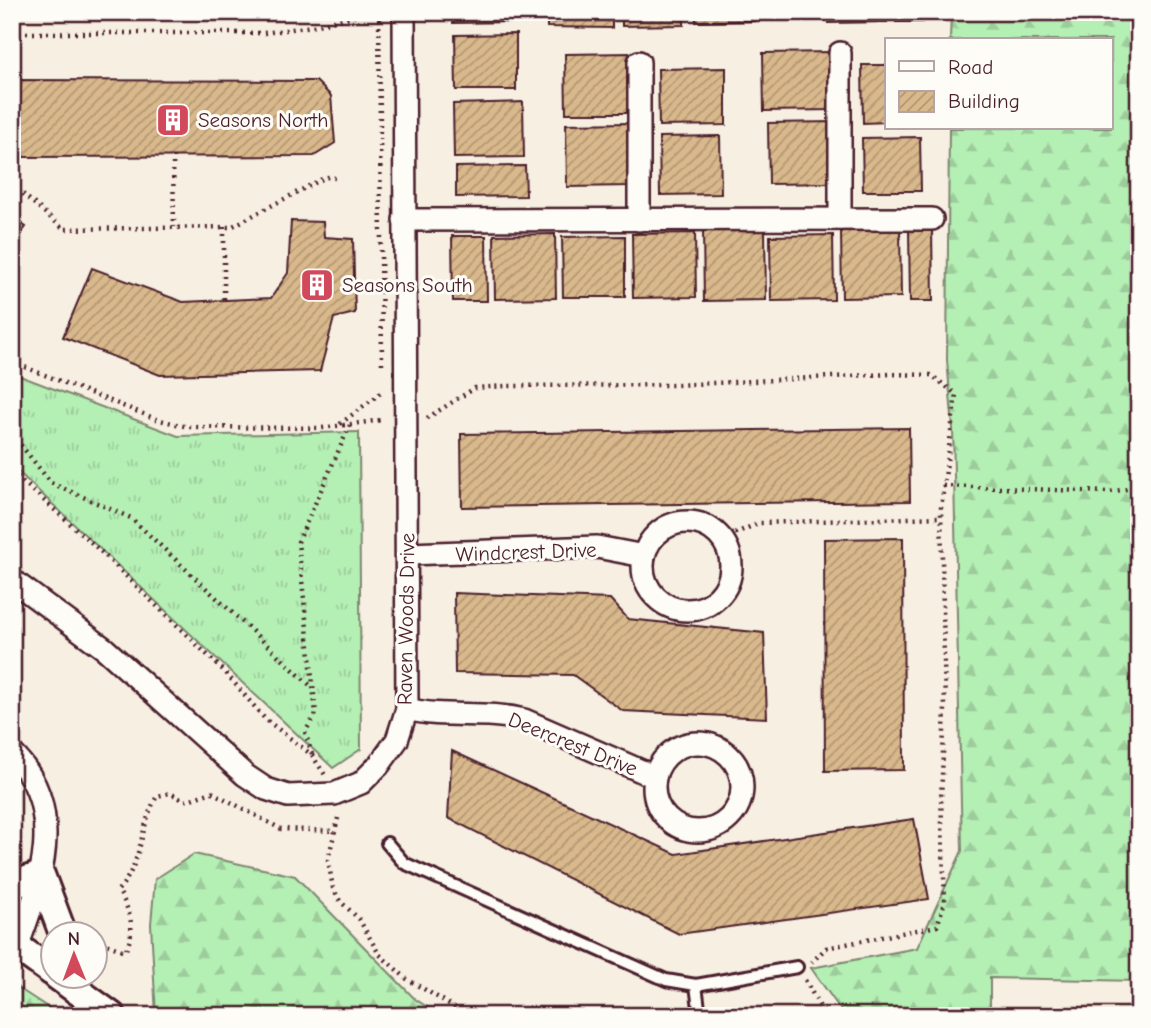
<svg xmlns="http://www.w3.org/2000/svg" width="1151" height="1028" viewBox="0 0 1151 1028" font-family="'Comic Neue',sans-serif">
  <style>
    .grass { fill: url(#grass-tufts); stroke: #7f8770; stroke-width: 2 }
    .forest { fill: url(#forest-firs); stroke: #7f8770; stroke-width: 2 }
    .building { fill: url(#building-hatch); stroke: #4a1f2b; stroke-width: 2 }
    .lines { fill: none; stroke-linecap: round; stroke-linejoin: round }
    .service-casing { stroke: #4a1f2b; stroke-width: 16 }
    .minor-casing { stroke: #4a1f2b; stroke-width: 26 }
    .tertiary-casing { stroke: #4a1f2b; stroke-width: 32 }
    .path { stroke: #4a1f2b; stroke-width: 4.5; stroke-dasharray: 2 5; stroke-linecap: butt }
    .service { stroke: #fdfcf7; stroke-width: 10 }
    .minor { stroke: #fdfcf7; stroke-width: 21 }
    .tertiary { stroke: #fdfcf7; stroke-width: 26 }
    .labels { text-anchor: middle; dominant-baseline: central; stroke-width: 6; stroke-linejoin: round; paint-order: stroke }
    .poi-label { font-size: 21px; fill: #4a1f2b; stroke: #fdfcf7; text-anchor: start }
    .street-label { font-size: 21px; fill: #4a1f2b; stroke: #fdfcf7 }
  </style>
  <defs>
    <pattern id="grass-tufts" width="24" height="20" patternUnits="userSpaceOnUse" patternTransform="scale(1.75)"><rect width="24" height="20" fill="#b4efb4"/><path d="M3 7l-1-3M5 7V3M7 7l1-3M15 17l-1-3M17 17v-4M19 17l1-3" fill="none" stroke="#9ccc9b"/></pattern>
    <pattern id="forest-firs" width="22" height="20" patternUnits="userSpaceOnUse" patternTransform="scale(1.75)"><rect width="22" height="20" fill="#b4efb4"/><path d="M5 1l3.5 6h-7zM16 11l3.5 6h-7z" fill="#9ccc9b"/></pattern>
    <pattern id="building-hatch" width="6" height="6" patternUnits="userSpaceOnUse" patternTransform="scale(1.75)"><rect width="6" height="6" fill="#d9b98c"/><path d="M-1 1l2-2M0 6l6-6M5 7l2-2" fill="none" stroke="#b29673"/></pattern>
  </defs>
  <rect width="100%" height="100%" fill="#f6efe2"/>
  <filter id="ink" filterUnits="userSpaceOnUse"><feTurbulence type="fractalNoise" baseFrequency=".0143" numOctaves="2"/><feDisplacementMap in="SourceGraphic" scale="14" xChannelSelector="R" yChannelSelector="G"/><feConvolveMatrix kernelMatrix="1 2 1 2 8 2 1 2 1" color-interpolation-filters="sRGB"/></filter>
  <g filter="url(#ink)">
    <path class="grass" d="M12 373 178 436 359 432 361 749 333 768 12 466Z"/>
    <g class="forest">
      <path d="M951 12H1139V981L990 978V1016H845L811 968 917 948 962 851 953 428 947 360 949 128H1111V40H950Z"/>
      <path d="M194 854 295 876 415 999 441 1016H156L151 924 155 879Z"/>
      <path d="M12 984 61 1016H12Z"/>
    </g>
    <g class="building">
      <path d="M453 12H513V22L453 23Z"/>
      <path d="M547 12H612V28L547 27Z"/>
      <path d="M622 12H684V25L622 26Z"/>
      <path d="M696 12H754V21L696 22Z"/>
      <path d="M762 12H819V19L762 20Z"/>
      <path d="M829 12H887V22L829 23Z"/>
      <rect x="896" y="12" width="27" height="10"/>
      <path d="M516 34V90H456L455 35Z"/>
      <path d="M831 52 832 110 764 111 763 53Z"/>
      <path d="M632 53 633 113H566L565 54Z"/>
      <path d="M862 65H887V122L863 123Z"/>
      <path d="M726 68V125L659 126 658 69Z"/>
      <path d="M12 80 316 81 331 96 335 143 314 156 12 157Z"/>
      <path d="M523 102 524 157 454 158 453 104Z"/>
      <path d="M834 122 835 183 769 184 768 123Z"/>
      <path d="M630 123V186L567 187 566 124Z"/>
      <path d="M720 136 721 194 660 195 659 137Z"/>
      <path d="M920 137 921 191H863L862 138Z"/>
      <path d="M525 166 526 196 456 197V167Z"/>
      <path d="M12 217 26 227 12 246Z"/>
      <path d="M291 221 323 222 324 237 353 239 355 313 334 318 320 371 160 375 63 337 92 268 183 302 271 298 288 273Z"/>
      <path d="M765 229 766 300 704 301 703 230Z"/>
      <path d="M909 229H932L933 301H910Z"/>
      <path d="M841 231H900L901 297 842 298Z"/>
      <path d="M695 233 696 297 633 298 632 234Z"/>
      <path d="M555 234 556 298 495 299 494 235Z"/>
      <path d="M833 235 834 300 771 301 770 236Z"/>
      <path d="M452 236H486L487 301H453Z"/>
      <path d="M625 236V297H563L562 237Z"/>
      <path d="M909 428 910 501 462 507 461 434Z"/>
      <path d="M903 538 904 770 825 771 824 539Z"/>
      <path d="M454 593 610 599 628 619 764 633 767 718 623 711 573 675 455 673Z"/>
      <path d="M452 751 676 854 914 819 929 899 679 934 448 818Z"/>
    </g>
    <g class="lines">
      <g class="service-casing">
        <g id="service">
          <path d="M387 843 404 863 666 980 696 985 797 967"/>
          <path d="M696 985 700 1016"/>
        </g>
      </g>
      <g class="minor-casing">
        <g id="minor">
          <path d="M840 53V219"/>
          <path d="M639 62V220"/>
          <path d="M404 220 932 219"/>
          <circle cx="687" cy="566" r="44"/>
          <path d="M408 554 597 547 644 556"/>
          <path d="M12 580 105 649 245 775 266 789 288 796 334 794 361 783 379 765 397 740 407 709 404 12"/>
          <path d="M407 709C445 719 485 710 524 720L655 777"/>
          <circle cx="698" cy="787" r="44"/>
          <path d="M12 753C68 808 41 883 17 947"/>
        </g>
      </g>
      <g class="tertiary-casing">
        <g id="tertiary">
          <path d="M12 885 41 875 63 934"/>
          <path d="M12 943 52 972"/>
          <path d="M57 976 112 1016"/>
        </g>
      </g>
      <g class="path">
        <path d="M379 12 382 366"/>
        <path d="M12 33H264L319 25 369 12"/>
        <path d="M173 156 174 227"/>
        <path d="M12 185 64 229 231 227 326 177 335 178"/>
        <path d="M224 227V300"/>
        <path d="M12 362 156 419 188 427 322 428 382 420"/>
        <path d="M427 418 475 388 506 386 675 385 890 374 931 375 956 394 941 508 945 708 941 798 945 901 937 926 826 948 812 962"/>
        <path d="M340 424 382 392"/>
        <path d="M12 434 51 483 131 518 313 688"/>
        <path d="M12 472 94 545 225 672 265 719 312 755 325 775"/>
        <path d="M943 486 1109 492 1139 487"/>
        <path d="M722 539 759 523 941 517"/>
        <path d="M312 754 305 732 316 714 298 542 350 425"/>
        <path d="M338 818 328 860 333 888 340 901 359 919 379 954 407 979 454 1007 460 1016"/>
        <path d="M94 940 125 951C137 930 130 910 118 890 143 864 139 827 157 796L170 793 185 801 212 792 281 829 335 831"/>
        <path d="M805 980 825 1016"/>
      </g>
      <use href="#service" class="service"/>
      <use href="#minor" class="minor"/>
      <use href="#tertiary" class="tertiary"/>
    </g>
  </g>
  <defs>
    <g id="building-square" transform="scale(1.75)"><rect x="-9" y="-9" width="18" height="18" rx="4" fill="#d1495b" stroke="#fdfcf7"/><path d="M-4-6H4V6H1V3H-1V6H-4ZM-2.5-4.3h1.7v1.8h-1.7ZM.8-4.3h1.7v1.8H.8ZM-2.5-1h1.7V.8h-1.7ZM.8-1h1.7V.8H.8Z" fill="#fff"/></g>
  </defs>
  <g fill-rule="evenodd">
    <use href="#building-square" x="173" y="120"/>
    <use href="#building-square" x="317" y="285"/>
  </g>
  <g class="labels">
    <g class="poi-label">
      <text x="198" y="120">Seasons North</text>
      <text x="342" y="285">Seasons South</text>
    </g>
    <g class="street-label">
      <text transform="translate(526 552) rotate(-2)">Windcrest Drive</text>
      <text transform="translate(406 619) rotate(-89)">Raven Woods Drive</text>
      <text transform="translate(573 744) rotate(22)">Deercrest Drive</text>
    </g>
  </g>
  <rect width="1151" height="1028" fill="none" stroke="#fdfcf7" stroke-width="42"/>
  <rect x="21" y="21" width="1109" height="986" fill="none" stroke="#4a1f2b" stroke-width="2.5" filter="url(#ink)"/>
  <rect x="885" y="38" width="228" height="91" fill="#fdfcf7" stroke="#b5a4a5" stroke-width="2"/>
  <rect x="899" y="61" width="35" height="10" fill="#fdfcf7" stroke="#b5a4a5" stroke-width="2"/>
  <text x="948" y="74" font-size="21" fill="#4a1f2b">Road</text>
  <rect x="899" y="91" width="35" height="21" fill="url(#building-hatch)" stroke="#b5a4a5" stroke-width="2"/>
  <text x="948" y="108" font-size="21" fill="#4a1f2b">Building</text>
  <g transform="translate(74 955) rotate(359)"><circle r="33" fill="#fdfcf7" stroke="#b5a4a5" stroke-width="2"/>
  <path d="M0-5L12 26L0 18L-12 26Z" fill="#d1495b"/>
  <text y="-10" font-size="19" font-weight="bold" text-anchor="middle" fill="#4a1f2b">N</text>
  </g>
</svg>
